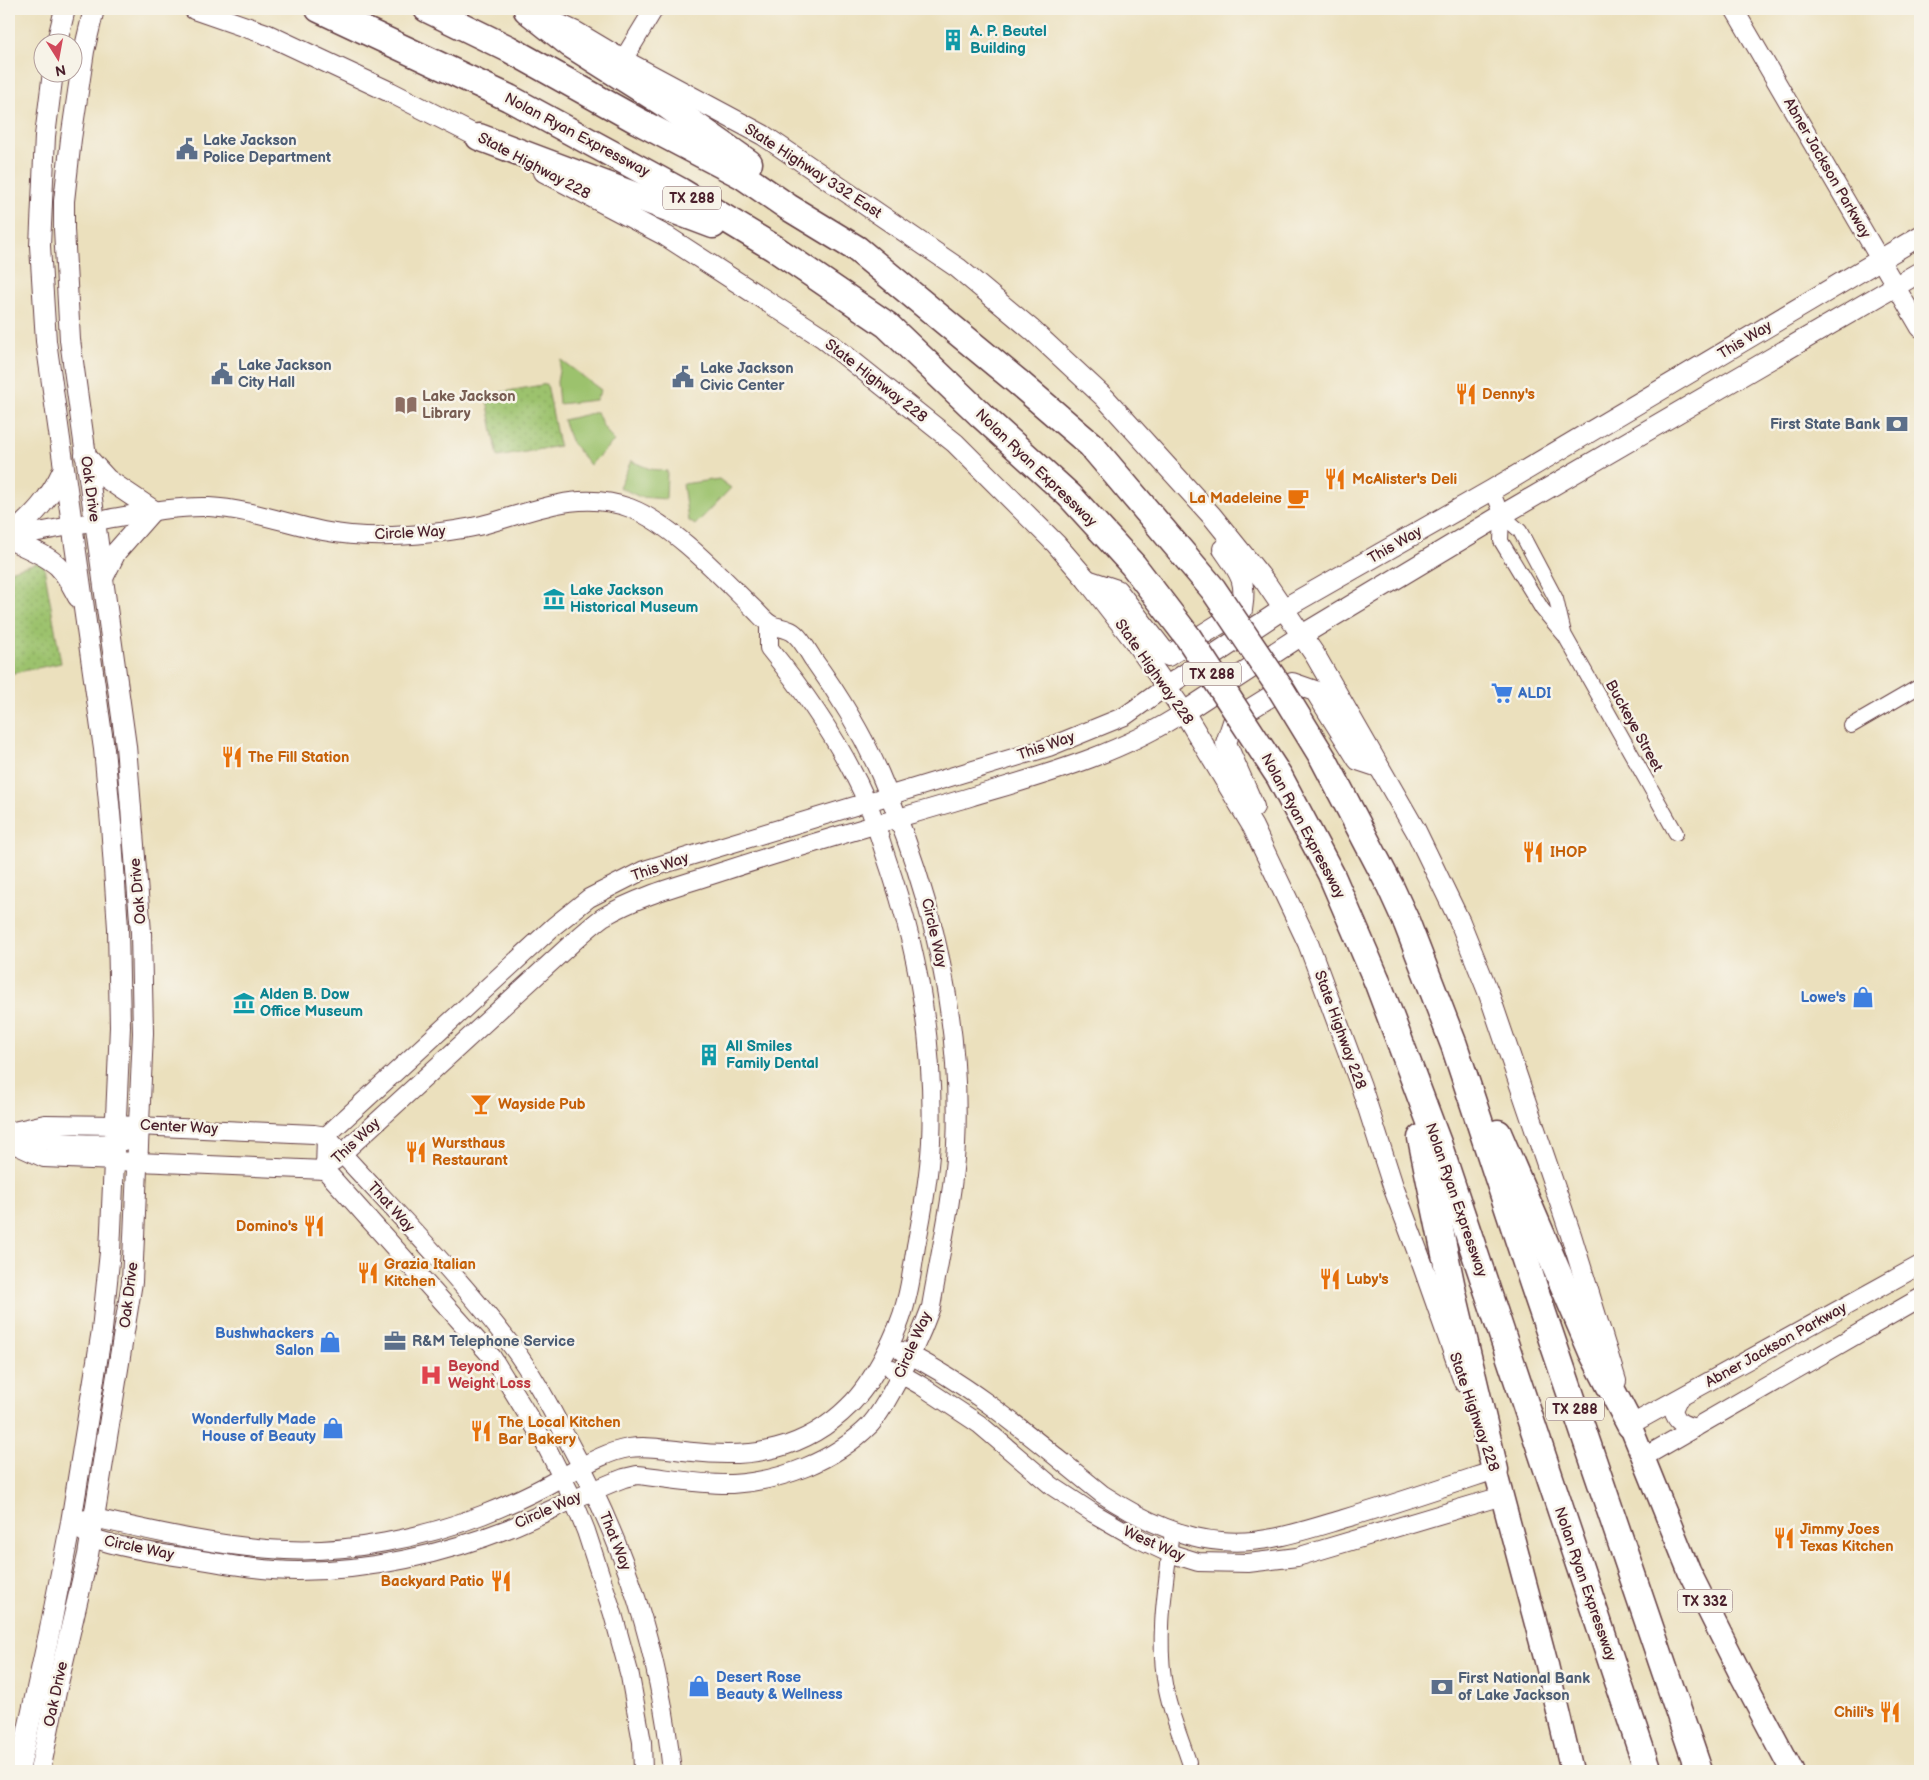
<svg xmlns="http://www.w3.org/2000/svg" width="1929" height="1780" viewBox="0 0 1929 1780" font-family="'Balsamiq Sans',sans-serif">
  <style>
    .green { fill: #9cc26d; stroke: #73704c }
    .park { fill: url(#park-dots); stroke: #73704c }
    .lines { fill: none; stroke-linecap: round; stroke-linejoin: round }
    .minor-casing { stroke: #623c41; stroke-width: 16 }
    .tertiary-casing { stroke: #623c41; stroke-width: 20 }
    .secondary-casing { stroke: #623c41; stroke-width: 22 }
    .primary-casing { stroke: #623c41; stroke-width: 25 }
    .motorway-casing { stroke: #623c41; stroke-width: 29 }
    .minor { stroke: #fff; stroke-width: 14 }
    .tertiary { stroke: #fff; stroke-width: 18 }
    .secondary { stroke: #fff; stroke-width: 20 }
    .primary { stroke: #fff; stroke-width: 22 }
    .motorway { stroke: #fff; stroke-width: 26 }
    .motorway-bridge-casing { stroke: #623c41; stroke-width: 29; stroke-linecap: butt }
    .motorway-bridge { stroke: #fff; stroke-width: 26 }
    .labels { text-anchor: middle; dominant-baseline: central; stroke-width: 5; stroke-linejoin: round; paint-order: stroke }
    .shield { fill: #f7f3e8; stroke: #7e5f64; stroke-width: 1 }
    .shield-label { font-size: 14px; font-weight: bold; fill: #4a1f2b }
    .culture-label { font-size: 15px; font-weight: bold; fill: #0d838f; stroke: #f7f3e8; text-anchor: start }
    .street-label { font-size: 15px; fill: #4a1f2b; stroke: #f7f3e8 }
    .service-label { font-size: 15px; font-weight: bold; fill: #4e5e75; stroke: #f7f3e8; text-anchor: start }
    .food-label { font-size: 15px; font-weight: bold; fill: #c56008; stroke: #f7f3e8; text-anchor: start }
    .education-label { font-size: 15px; font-weight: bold; fill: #785e54; stroke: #f7f3e8; text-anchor: start }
    .shop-label { font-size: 15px; font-weight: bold; fill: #366cbe; stroke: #f7f3e8; text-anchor: end }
    .health-label { font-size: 15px; font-weight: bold; fill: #be3a42; stroke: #f7f3e8; text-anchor: start }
  </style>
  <defs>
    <pattern id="park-dots" width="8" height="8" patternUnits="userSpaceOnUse" patternTransform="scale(1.25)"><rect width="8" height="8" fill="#9cc26d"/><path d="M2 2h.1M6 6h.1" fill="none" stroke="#88a65f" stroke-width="1.8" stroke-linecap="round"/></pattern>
  </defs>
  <rect width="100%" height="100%" fill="#f7f3e8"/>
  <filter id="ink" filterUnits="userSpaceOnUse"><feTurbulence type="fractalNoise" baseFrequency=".02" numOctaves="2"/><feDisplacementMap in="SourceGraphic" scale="10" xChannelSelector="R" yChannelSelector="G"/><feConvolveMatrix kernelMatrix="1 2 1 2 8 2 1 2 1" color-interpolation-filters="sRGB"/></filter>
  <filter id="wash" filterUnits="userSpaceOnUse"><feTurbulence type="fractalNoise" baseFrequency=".0096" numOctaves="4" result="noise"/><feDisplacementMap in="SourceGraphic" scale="20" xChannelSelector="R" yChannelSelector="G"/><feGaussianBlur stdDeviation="1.12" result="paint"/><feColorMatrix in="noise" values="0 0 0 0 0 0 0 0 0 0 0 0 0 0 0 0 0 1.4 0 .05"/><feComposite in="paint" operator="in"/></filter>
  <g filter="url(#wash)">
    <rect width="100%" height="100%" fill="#ebe0bd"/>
    <g class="green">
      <path d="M561 360 601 390 596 400 559 404 557 382Z"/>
      <path d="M597 412 603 426 614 441 590 465 572 443 563 420Z"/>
      <path d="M631 461 650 469 667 471 666 499 640 497 619 487Z"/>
      <path d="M719 479 731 488 695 525 688 520 683 484Z"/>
    </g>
    <g class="park">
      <path d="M547 384 559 446 498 457 486 395Z"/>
      <path d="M43 561 61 663 9 674V571Z"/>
    </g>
  </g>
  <g filter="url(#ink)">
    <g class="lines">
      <g class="minor-casing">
        <g id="minor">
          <path d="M1492 490 1502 515 1501 541 1542 609 1565 636 1676 833"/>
          <path d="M1502 515 1520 531 1556 599 1564 633"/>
          <path d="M1851 726 1920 686"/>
          <path d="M1172 1530C1167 1579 1157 1629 1164 1678 1168 1707 1180 1735 1189 1762"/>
        </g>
      </g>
      <g class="tertiary-casing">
        <g id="tertiary">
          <path d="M1734 9 1920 328"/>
          <path d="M623 60 654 9"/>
          <path d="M9 538C42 531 75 525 108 519 142 513 175 506 209 507 248 509 285 523 323 531 358 538 397 537 432 533 450 531 468 529 486 524 534 511 580 489 630 508 674 525 722 578 756 611 762 617 766 623 774 626 781 628 790 629 795 634 802 640 808 651 813 659 839 695 862 733 880 774 931 891 962 1016 956 1145 953 1199 940 1253 931 1307 920 1337 907 1365 891 1393 885 1404 878 1416 870 1425 834 1461 782 1481 732 1484 701 1485 668 1478 637 1475L624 1478C585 1493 548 1512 510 1528 444 1554 369 1571 298 1571 262 1571 225 1564 189 1558 160 1554 120 1548 93 1538 85 1535 78 1527 71 1522"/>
          <path d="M9 1132 45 1124 116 1125 314 1134 326 1136C388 1205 455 1271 511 1345 533 1374 550 1407 567 1439 626 1547 659 1649 672 1771"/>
          <path d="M13 1137C33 1140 112 1148 127 1140 131 1137 136 1130 139 1125"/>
          <path d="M9 1142 44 1158 325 1170"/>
          <path d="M334 1161 571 944C581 935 592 925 603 917 642 894 685 884 727 870 807 844 889 821 970 797 1043 775 1119 755 1184 712"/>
          <path d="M325 1170 326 1136 554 926 589 898 644 870 1049 747 1125 716 1167 686"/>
          <path d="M325 1170 492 1357 543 1440 573 1499 586 1531 613 1614 630 1676 642 1742 643 1771"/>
          <path d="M902 1351C976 1387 1038 1443 1102 1494 1137 1517 1178 1538 1221 1541 1263 1545 1303 1531 1343 1519 1394 1504 1444 1487 1495 1470"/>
          <path d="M892 1369 920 1385 979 1424 1052 1486 1093 1513 1135 1537 1169 1553 1198 1562 1248 1563 1297 1557 1502 1496"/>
          <path d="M1677 1401 1673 1410C1677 1423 1682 1424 1695 1428"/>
          <path d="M1630 1425 1920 1265"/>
          <path d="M1644 1457 1920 1298"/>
          <path d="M81 1520 94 1518C156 1532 221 1547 285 1550 348 1553 423 1538 482 1515 510 1504 536 1492 562 1477 583 1466 605 1452 629 1448 649 1445 672 1450 693 1452 752 1459 805 1450 849 1406 872 1384 899 1332 906 1301 911 1283 913 1264 916 1246 923 1211 929 1177 931 1142 935 1045 918 949 886 857 880 839 875 821 868 804 843 747 808 696 769 648V624"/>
        </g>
      </g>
      <g class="secondary-casing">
        <g id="secondary">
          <path d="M194 9 266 34 390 92 492 144"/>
          <path d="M552 21 576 32 623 60 763 135 958 268 1032 330 1105 398 1212 516 1266 583 1315 655 1416 831 1460 922 1489 994 1571 1235 1616 1381"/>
          <path d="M57 42 65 9"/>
          <path d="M544 172 666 236 822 337 955 443 1056 544 1087 580 1132 638 1184 712 1253 827 1308 943 1361 1086 1394 1189 1423 1266 1464 1382"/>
          <path d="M85 455 107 479 153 510 116 552 103 578"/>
          <path d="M9 537C33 516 50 499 63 470"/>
          <path d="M9 539C25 547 45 554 58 566 67 575 72 586 78 597"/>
          <path d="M1087 580 1117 590 1168 656 1242 610C1247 580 1240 573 1223 549"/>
          <path d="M1167 686 1283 609 1492 490 1920 236"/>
          <path d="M1184 712 1302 635 1502 515 1920 272"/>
          <path d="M1254 807 1226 743 1234 719 1292 683 1315 691 1358 760 1379 767"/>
          <path d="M19 1771 50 1629 71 1522 102 1330 110 1252 120 1027 118 928 111 824 104 749 46 341 40 246 45 136 53 72"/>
          <path d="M40 1771 56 1692 88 1555 132 1282 143 1033 141 932 126 746 70 340 64 229V201L71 139 84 51 94 9"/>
        </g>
      </g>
      <g class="primary-casing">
        <g id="primary">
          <path d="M1630 1425 1689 1571 1741 1675 1792 1771"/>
          <path d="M1495 1470 1547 1665 1572 1771"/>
        </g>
      </g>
      <g class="motorway-casing">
        <g id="motorway">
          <path d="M319 9 509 98 680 191 774 248 887 325 981 415"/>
          <path d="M427 9 509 49 638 121 743 176 788 207 857 249 1019 383"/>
          <path d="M527 10 570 44 668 106 749 163"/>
          <path d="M479 137 713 225"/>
          <path d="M1406 921 1454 1045 1533 1284 1699 1771"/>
          <path d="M1377 981 1438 1143 1648 1771"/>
          <path d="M1498 1133 1592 1352 1630 1425"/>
          <path d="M1421 1138 1453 1293 1495 1470"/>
        </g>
      </g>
      <use href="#minor" class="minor"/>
      <use href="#tertiary" class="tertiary"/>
      <use href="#secondary" class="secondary"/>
      <use href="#primary" class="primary"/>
      <use href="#motorway" class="motorway"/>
      <g class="motorway-bridge-casing">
        <g id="motorway-bridge">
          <path d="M1019 383 1091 445 1213 589 1282 691 1323 758 1390 886 1406 921"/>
          <path d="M981 415 1070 496 1133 565 1188 637 1279 776 1331 874 1377 981"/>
        </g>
      </g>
      <use href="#motorway-bridge" class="motorway-bridge"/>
    </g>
  </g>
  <defs>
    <g id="building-bare" transform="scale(1.725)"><path d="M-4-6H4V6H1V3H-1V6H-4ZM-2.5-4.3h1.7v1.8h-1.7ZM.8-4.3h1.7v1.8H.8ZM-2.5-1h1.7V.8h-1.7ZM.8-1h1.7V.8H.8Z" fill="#0f9aa8" stroke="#f7f3e8" stroke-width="2.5" paint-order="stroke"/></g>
    <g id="civic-bare" transform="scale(1.725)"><path d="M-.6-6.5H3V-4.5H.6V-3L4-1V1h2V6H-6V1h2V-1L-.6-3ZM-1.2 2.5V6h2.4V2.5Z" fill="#5c6f8a" stroke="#f7f3e8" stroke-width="2.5" paint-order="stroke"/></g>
    <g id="restaurant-bare" transform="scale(1.725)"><path d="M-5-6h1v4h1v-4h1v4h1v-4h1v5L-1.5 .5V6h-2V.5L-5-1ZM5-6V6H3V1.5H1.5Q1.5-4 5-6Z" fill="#e8710a" stroke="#f7f3e8" stroke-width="2.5" paint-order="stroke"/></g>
    <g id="library-bare" transform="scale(1.725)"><path d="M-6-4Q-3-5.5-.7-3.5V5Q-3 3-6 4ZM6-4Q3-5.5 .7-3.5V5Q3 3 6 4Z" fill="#8d6e63" stroke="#f7f3e8" stroke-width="2.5" paint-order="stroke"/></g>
    <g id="bank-bare" transform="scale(1.725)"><path d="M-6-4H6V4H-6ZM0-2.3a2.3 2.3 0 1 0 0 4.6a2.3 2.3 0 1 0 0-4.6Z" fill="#5c6f8a" stroke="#f7f3e8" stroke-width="2.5" paint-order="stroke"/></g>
    <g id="cafe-bare" transform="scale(1.725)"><path d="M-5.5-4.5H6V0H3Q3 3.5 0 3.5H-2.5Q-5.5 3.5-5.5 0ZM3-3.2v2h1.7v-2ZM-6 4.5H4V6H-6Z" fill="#e8710a" stroke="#f7f3e8" stroke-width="2.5" paint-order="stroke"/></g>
    <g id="museum-bare" transform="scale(1.725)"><path d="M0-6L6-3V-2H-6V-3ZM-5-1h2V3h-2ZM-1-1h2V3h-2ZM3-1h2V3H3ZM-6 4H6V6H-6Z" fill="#0f9aa8" stroke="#f7f3e8" stroke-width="2.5" paint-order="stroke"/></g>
    <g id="supermarket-bare" transform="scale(1.725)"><path d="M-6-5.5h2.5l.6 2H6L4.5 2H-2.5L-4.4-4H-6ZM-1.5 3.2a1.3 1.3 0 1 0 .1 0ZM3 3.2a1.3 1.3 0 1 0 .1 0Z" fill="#3f7fe0" stroke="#f7f3e8" stroke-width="2.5" paint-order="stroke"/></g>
    <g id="shop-bare" transform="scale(1.725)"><path d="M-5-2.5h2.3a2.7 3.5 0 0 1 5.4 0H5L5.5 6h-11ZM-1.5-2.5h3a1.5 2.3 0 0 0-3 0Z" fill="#3f7fe0" stroke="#f7f3e8" stroke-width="2.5" paint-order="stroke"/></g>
    <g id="bar-bare" transform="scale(1.725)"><path d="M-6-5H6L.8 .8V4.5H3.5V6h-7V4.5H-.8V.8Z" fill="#e8710a" stroke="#f7f3e8" stroke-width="2.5" paint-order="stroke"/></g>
    <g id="office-bare" transform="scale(1.725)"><path d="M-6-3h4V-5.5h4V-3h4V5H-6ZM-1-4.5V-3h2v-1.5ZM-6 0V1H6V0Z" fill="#5c6f8a" stroke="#f7f3e8" stroke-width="2.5" paint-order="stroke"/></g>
    <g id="hospital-bare" transform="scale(1.725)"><path d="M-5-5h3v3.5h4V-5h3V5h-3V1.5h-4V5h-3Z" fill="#e0444e" stroke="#f7f3e8" stroke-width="2.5" paint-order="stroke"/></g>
  </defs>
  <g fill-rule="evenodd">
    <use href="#building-bare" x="953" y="40"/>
    <use href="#civic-bare" x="187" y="149"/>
    <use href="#civic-bare" x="222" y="374"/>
    <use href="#civic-bare" x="683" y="377"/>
    <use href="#restaurant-bare" x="1466" y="394"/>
    <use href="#library-bare" x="406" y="405"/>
    <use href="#bank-bare" x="1897" y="424"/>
    <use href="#restaurant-bare" x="1335" y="479"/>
    <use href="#cafe-bare" x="1298" y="498"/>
    <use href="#museum-bare" x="554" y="599"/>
    <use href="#supermarket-bare" x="1502" y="693"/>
    <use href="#restaurant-bare" x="232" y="757"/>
    <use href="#restaurant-bare" x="1533" y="852"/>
    <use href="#shop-bare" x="1863" y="997"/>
    <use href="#museum-bare" x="244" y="1003"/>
    <use href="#building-bare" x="709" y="1055"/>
    <use href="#bar-bare" x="481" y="1104"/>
    <use href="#restaurant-bare" x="416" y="1152"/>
    <use href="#restaurant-bare" x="314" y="1226"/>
    <use href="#restaurant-bare" x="368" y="1273"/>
    <use href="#restaurant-bare" x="1330" y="1279"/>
    <use href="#office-bare" x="395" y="1341"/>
    <use href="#shop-bare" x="330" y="1342"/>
    <use href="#hospital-bare" x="431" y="1375"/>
    <use href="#shop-bare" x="333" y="1428"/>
    <use href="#restaurant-bare" x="481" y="1431"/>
    <use href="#restaurant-bare" x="1784" y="1538"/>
    <use href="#restaurant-bare" x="501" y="1581"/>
    <use href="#shop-bare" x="699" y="1686"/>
    <use href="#bank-bare" x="1442" y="1687"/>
    <use href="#restaurant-bare" x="1890" y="1712"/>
  </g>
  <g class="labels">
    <g class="shield">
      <rect x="663" y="186.5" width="58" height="23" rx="4"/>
      <rect x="1183" y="662.5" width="58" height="23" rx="4"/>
      <rect x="1546" y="1397.5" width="58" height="23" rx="4"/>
      <rect x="1677.5" y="1589.5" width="55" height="23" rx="4"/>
    </g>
    <g class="shield-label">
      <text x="692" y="198">TX 288</text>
      <text x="1212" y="674">TX 288</text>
      <text x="1575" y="1409">TX 288</text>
      <text x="1705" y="1601">TX 332</text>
    </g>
    <g class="culture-label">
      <text x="970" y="31">A. P. Beutel<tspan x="970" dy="17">Building</tspan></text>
      <text x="570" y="590">Lake Jackson<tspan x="570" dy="17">Historical Museum</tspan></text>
      <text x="260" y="994">Alden B. Dow<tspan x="260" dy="17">Office Museum</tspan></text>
      <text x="726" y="1046">All Smiles<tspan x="726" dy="17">Family Dental</tspan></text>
    </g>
    <g class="street-label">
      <text transform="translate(577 135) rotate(28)">Nolan Ryan Expressway</text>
      <text transform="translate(534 166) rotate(28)">State Highway 228</text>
      <text transform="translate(1827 168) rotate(60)">Abner Jackson Parkway</text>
      <text transform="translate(813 171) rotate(33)">State Highway 332 East</text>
      <text transform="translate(1745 340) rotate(-31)">This Way</text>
      <text transform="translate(876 381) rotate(38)">State Highway 228</text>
      <text transform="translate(1036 468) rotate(44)">Nolan Ryan Expressway</text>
      <text transform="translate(90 489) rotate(82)">Oak Drive</text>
      <text transform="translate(410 533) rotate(-3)">Circle Way</text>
      <text transform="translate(1395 545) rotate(-30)">This Way</text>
      <text transform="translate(1154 672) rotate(55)">State Highway 228</text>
      <text transform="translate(1634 726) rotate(61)">Buckeye Street</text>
      <text transform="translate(1046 746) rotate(-19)">This Way</text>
      <text transform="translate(1303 826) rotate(62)">Nolan Ryan Expressway</text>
      <text transform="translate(660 867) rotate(-19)">This Way</text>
      <text transform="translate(138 891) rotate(-95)">Oak Drive</text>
      <text transform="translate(934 933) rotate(77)">Circle Way</text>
      <text transform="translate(1340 1030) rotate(70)">State Highway 228</text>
      <text transform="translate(179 1127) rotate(3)">Center Way</text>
      <text transform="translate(356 1141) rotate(-43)">This Way</text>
      <text transform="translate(1456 1200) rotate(71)">Nolan Ryan Expressway</text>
      <text transform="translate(391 1207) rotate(48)">That Way</text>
      <text transform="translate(129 1295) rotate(-83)">Oak Drive</text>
      <text transform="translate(913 1345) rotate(-66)">Circle Way</text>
      <text transform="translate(1776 1345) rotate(-29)">Abner Jackson Parkway</text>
      <text transform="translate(1474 1412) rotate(71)">State Highway 228</text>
      <text transform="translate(548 1510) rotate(-24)">Circle Way</text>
      <text transform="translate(615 1541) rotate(68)">That Way</text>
      <text transform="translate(1154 1544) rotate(24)">West Way</text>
      <text transform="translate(139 1548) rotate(12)">Circle Way</text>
      <text transform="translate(1585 1584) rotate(71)">Nolan Ryan Expressway</text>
      <text transform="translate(56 1694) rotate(-78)">Oak Drive</text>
    </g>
    <g class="service-label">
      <text x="203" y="140">Lake Jackson<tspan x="203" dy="17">Police Department</tspan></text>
      <text x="238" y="365">Lake Jackson<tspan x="238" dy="17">City Hall</tspan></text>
      <text x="700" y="368">Lake Jackson<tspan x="700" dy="17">Civic Center</tspan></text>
      <text x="1880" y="424" text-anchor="end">First State Bank</text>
      <text x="412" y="1341">R&amp;M Telephone Service</text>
      <text x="1458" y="1678">First National Bank<tspan x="1458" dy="17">of Lake Jackson</tspan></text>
    </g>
    <g class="food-label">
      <text x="1482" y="394">Denny's</text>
      <text x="1352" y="479">McAlister's Deli</text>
      <text x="1282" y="498" text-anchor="end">La Madeleine</text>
      <text x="248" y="757">The Fill Station</text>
      <text x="1550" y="852">IHOP</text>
      <text x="498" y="1104">Wayside Pub</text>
      <text x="432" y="1143">Wursthaus<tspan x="432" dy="17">Restaurant</tspan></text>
      <text x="298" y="1226" text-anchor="end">Domino's</text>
      <text x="384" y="1264">Grazia Italian<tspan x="384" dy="17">Kitchen</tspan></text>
      <text x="1346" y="1279">Luby's</text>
      <text x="498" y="1422">The Local Kitchen<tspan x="498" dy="17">Bar Bakery</tspan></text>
      <text x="1800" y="1529">Jimmy Joes<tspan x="1800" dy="17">Texas Kitchen</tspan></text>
      <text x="484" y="1581" text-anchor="end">Backyard Patio</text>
      <text x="1874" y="1712" text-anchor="end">Chili's</text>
    </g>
    <g class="education-label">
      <text x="422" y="396">Lake Jackson<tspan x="422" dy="17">Library</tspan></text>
    </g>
    <g class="shop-label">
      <text x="1518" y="693" text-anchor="start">ALDI</text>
      <text x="1846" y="997">Lowe's</text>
      <text x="314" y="1333">Bushwhackers<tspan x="314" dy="17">Salon</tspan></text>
      <text x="316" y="1419">Wonderfully Made<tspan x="316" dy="17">House of Beauty</tspan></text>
      <text x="716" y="1677" text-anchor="start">Desert Rose<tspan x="716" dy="17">Beauty &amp; Wellness</tspan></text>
    </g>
    <g class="health-label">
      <text x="448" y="1366">Beyond<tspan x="448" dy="17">Weight Loss</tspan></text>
    </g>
  </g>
  <rect width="1929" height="1780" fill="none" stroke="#f7f3e8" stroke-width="30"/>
  <g transform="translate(58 58) rotate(169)"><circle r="24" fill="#f7f3e8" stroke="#b29e9c"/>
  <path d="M0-4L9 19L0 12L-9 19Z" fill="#d1495b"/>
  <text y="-8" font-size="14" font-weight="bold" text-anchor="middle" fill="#4a1f2b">N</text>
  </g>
</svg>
